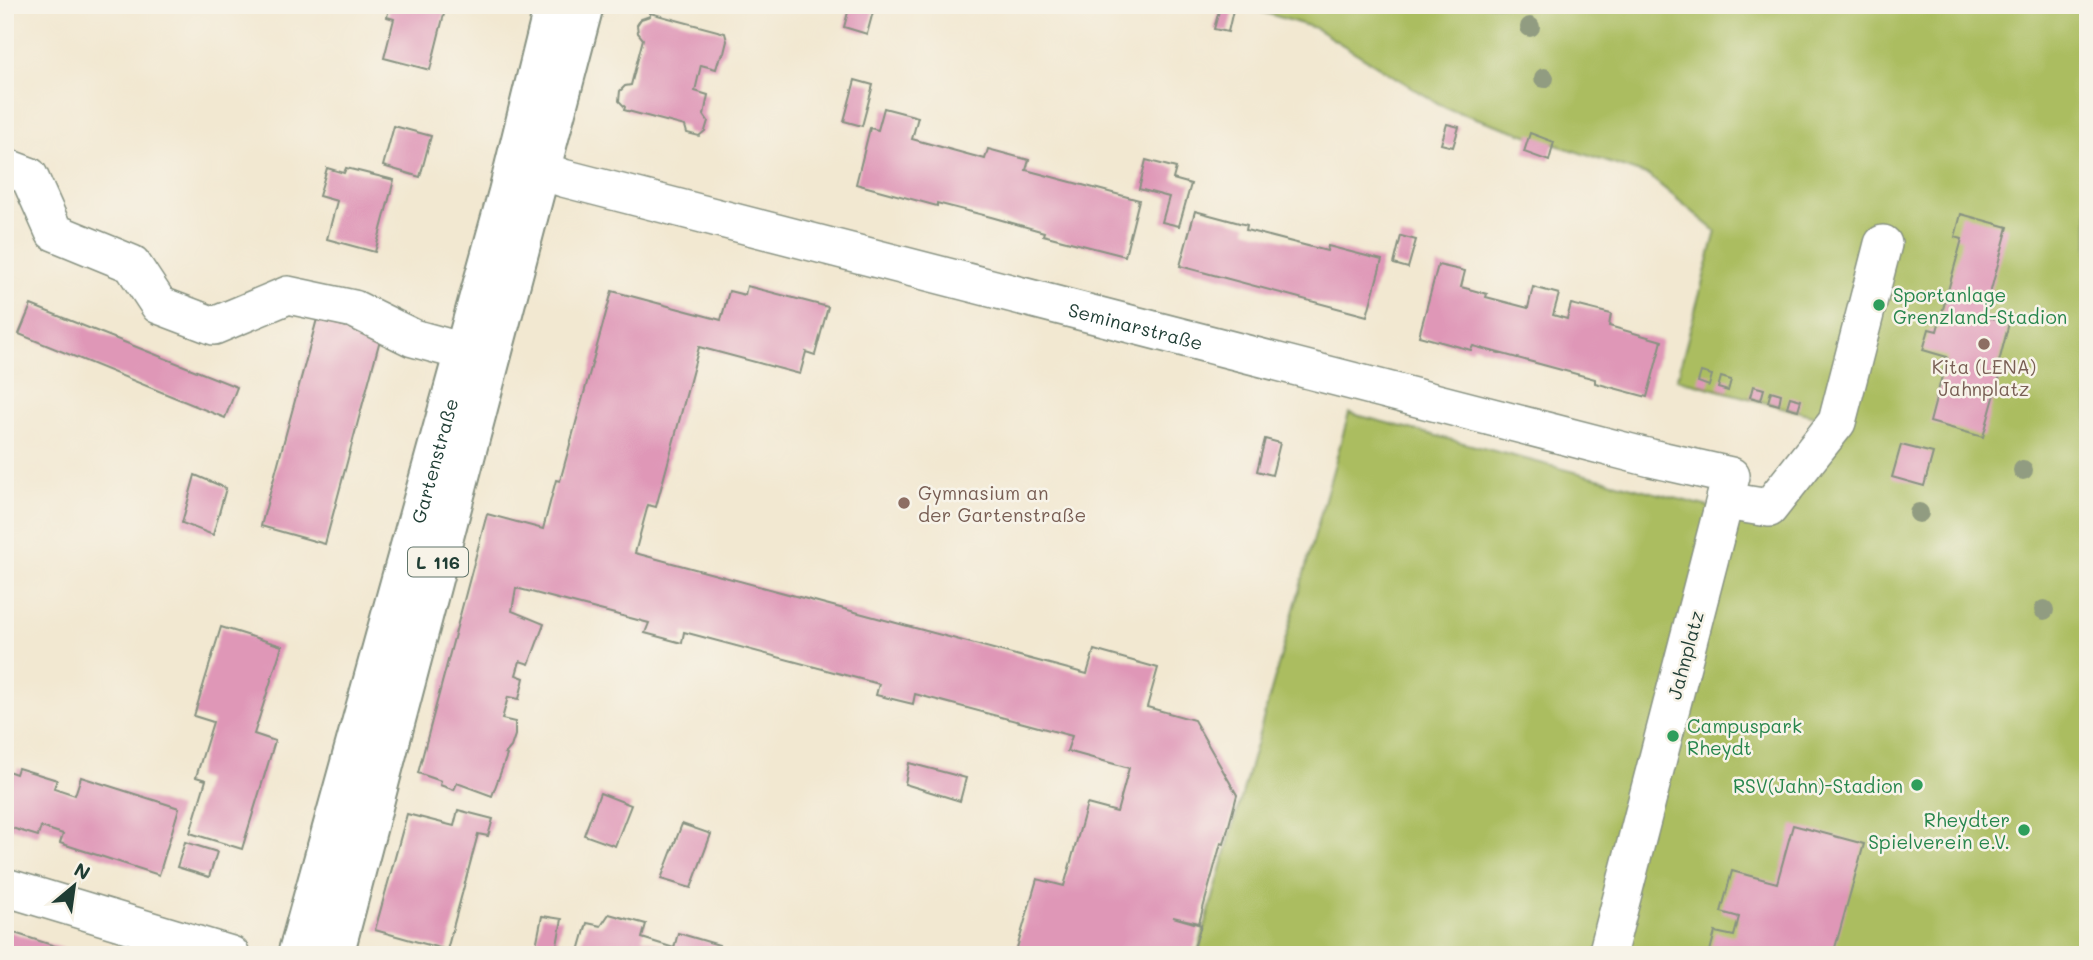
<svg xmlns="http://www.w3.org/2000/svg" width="2093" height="960" viewBox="0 0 2093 960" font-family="Mali,sans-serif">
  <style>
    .green { fill: #abbd60; stroke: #657d4a; stroke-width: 2 }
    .building { fill: #df97b7 }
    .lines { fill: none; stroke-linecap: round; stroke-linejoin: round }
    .minor-casing { stroke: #889282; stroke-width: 40 }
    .major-casing { stroke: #889282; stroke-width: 42 }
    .minor { stroke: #fff; stroke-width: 37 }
    .major { stroke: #fff; stroke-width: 38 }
    .tree { fill: #919c81 }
    .leisure-dot { fill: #2e9e5b; stroke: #f7f3e8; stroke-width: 2.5 }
    .education-dot { fill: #8d6e63; stroke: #f7f3e8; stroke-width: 2.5 }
    .labels { text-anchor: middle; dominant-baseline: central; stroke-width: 5; stroke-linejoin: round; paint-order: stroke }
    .shield { fill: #f7f3e8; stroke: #60746a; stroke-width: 2 }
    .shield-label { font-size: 18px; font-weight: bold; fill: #1f3d34 }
    .leisure-label { font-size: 19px; fill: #27864d; stroke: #f7f3e8; text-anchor: start }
    .street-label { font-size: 19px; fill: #1f3d34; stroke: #f7f3e8 }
    .education-label { font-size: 19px; fill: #785e54; stroke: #f7f3e8 }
  </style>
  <rect width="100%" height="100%" fill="#f7f3e8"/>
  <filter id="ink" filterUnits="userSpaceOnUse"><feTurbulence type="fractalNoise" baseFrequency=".0143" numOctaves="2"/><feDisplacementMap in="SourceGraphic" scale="14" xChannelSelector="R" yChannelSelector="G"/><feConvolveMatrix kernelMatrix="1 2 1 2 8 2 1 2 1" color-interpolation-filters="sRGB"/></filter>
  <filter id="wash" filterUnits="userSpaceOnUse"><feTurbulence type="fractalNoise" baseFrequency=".00686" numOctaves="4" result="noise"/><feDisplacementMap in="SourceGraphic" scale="28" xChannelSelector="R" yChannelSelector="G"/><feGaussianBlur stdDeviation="1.57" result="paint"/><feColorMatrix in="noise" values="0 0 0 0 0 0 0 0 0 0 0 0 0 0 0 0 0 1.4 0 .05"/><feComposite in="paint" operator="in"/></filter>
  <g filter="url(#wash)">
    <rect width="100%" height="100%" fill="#f2e8d1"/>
    <path class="green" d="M1239 5H2088V955H1197L1349 413 1751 518 1837 422 1677 379 1716 231 1649 176 1446 108 1315 28Z"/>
    <g id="blocks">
      <g class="building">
        <path d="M390 5 446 6 430 70 384 58 394 19 387 17Z"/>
        <path d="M850 5H863L874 8 867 34 844 27Z"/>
        <path d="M1220 7 1233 10 1228 32 1214 29Z"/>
        <path d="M650 13 725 33 727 41 724 53 719 59 716 69 701 65 695 91 708 95 704 115 708 121 705 131 699 136 687 133 685 126 624 110 625 107 619 101 620 91 625 86 631 85 643 39 638 33 637 25 641 19 650 16Z"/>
        <path d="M855 80 873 85 862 126 844 121Z"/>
        <path d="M884 108 918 117 912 139 985 159 988 149 1029 160 1026 170 1139 200 1125 256 1043 235 1044 232 991 217 937 203V206L856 184 870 128 878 130Z"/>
        <path d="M1447 124 1459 127 1453 147 1441 144Z"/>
        <path d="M394 126 431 136 420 177 383 166Z"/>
        <path d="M1530 133 1554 142 1549 161 1524 152Z"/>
        <path d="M1146 160 1176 168 1173 179 1191 184 1179 226 1162 222 1169 197 1139 189Z"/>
        <path d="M327 168 344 173 346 168 394 180 375 252 327 239 337 201 319 196Z"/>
        <path d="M1195 211 1247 225 1246 230 1327 251 1328 246 1382 260 1367 316 1180 266Z"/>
        <path d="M1961 214 2008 227 1984 316 2009 323 1997 370 2001 372 1983 437 1930 422 1947 357 1923 350 1929 329 1937 331 1962 239 1955 237Z"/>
        <path d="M1401 236 1416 240 1408 268 1394 264Z"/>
        <path d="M1438 265 1465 271 1461 287 1487 294 1486 297 1528 308 1533 287 1559 294 1553 315 1567 319 1571 304 1611 314 1609 326 1662 341 1647 397 1595 383V379L1473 346 1471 350 1419 336Z"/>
        <path d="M747 286 828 307 815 355 806 352 800 374 699 347 656 507 648 505 635 553 1087 674 1094 650 1158 668 1147 707 1194 720 1237 795 1224 844 1221 843 1199 923 1173 917 1201 925 1192 955H1015L1037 879 1064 886 1087 804 1117 812 1129 768 1067 751 1072 736 915 694 913 704 876 695 879 684 684 632 682 643 645 633 649 623 516 588 512 611 544 624 529 664 520 661 516 675 524 678 519 699 508 697 502 719 515 722V735L511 747 505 754 507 755 492 796 457 783 454 790 440 785 441 781 418 773 487 514 543 529 556 480 560 481 612 291 721 320 729 291 745 295Z"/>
        <path d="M31 305 237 387 225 418 19 334Z"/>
        <path d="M317 319 381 336 325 544 261 526Z"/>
        <path d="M1701 372 1712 375 1709 386 1698 382Z"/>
        <path d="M1721 377 1731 380 1728 391 1718 388Z"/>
        <path d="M1753 386 1764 389 1761 400 1750 397Z"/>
        <path d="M1771 391 1781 394 1779 405 1768 402Z"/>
        <path d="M1790 397 1801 400 1798 410 1787 407Z"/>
        <path d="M1265 439 1280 443 1272 475 1257 471Z"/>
        <path d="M1901 445 1933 453 1924 486 1892 477Z"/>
        <path d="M195 475 226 488 213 535 182 523Z"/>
        <path d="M221 627 282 646 254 734 275 741 242 849 190 833 206 780 196 777 213 722 194 716Z"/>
        <path d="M909 763 966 778 960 801 905 784Z"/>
        <path d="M18 768 57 780 54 788 75 795 81 777 179 808 159 875 60 843 63 834 41 827 38 836 5 826V770L16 774Z"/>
        <path d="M600 793 631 805 615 846 584 835Z"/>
        <path d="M458 810 493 819 488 836 478 834 447 950 375 930 407 814 454 826Z"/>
        <path d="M682 824 711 834 691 888 661 879Z"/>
        <path d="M1793 825 1864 844 1833 955H1709L1715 932 1734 936 1739 917 1721 912 1732 871 1777 883Z"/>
        <path d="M185 842 217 852 209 877 177 867Z"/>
        <path d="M609 914 646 924 642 938 674 948 678 933 719 945 716 955H553L535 951 542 916 562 919 557 945 579 951 587 923 601 926Z"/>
        <path d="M5 930 80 954V955H5Z"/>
      </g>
    </g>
  </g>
  <g filter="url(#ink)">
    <use href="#blocks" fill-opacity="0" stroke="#889282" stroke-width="2"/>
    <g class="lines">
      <g class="minor-casing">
        <g id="minor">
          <path d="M5 167 29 176 54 232 132 264 159 305 214 326 288 295 354 309 413 338 464 352"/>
          <path id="s1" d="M542 170 563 178 1651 458 1731 476 1607 955"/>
          <path d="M1725 501 1769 508 1837 422 1883 244"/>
          <path d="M5 887 231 955"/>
        </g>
      </g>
      <g class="major-casing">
        <g id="major">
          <path id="s2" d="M297 955 508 192 554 5"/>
          <path d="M334 955 584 5"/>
        </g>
      </g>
      <use href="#minor" class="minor"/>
      <use href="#major" class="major"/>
    </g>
    <g class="tree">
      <circle cx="1530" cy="27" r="10"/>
      <circle cx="1544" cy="78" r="10"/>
      <circle cx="2023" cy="470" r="10"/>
      <circle cx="1919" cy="513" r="10"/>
      <circle cx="2044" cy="610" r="10"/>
    </g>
  </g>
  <g class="leisure-dot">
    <circle cx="1879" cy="305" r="7"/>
    <circle cx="1673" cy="736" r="7"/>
    <circle cx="1917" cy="785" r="7"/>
    <circle cx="2024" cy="830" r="7"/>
  </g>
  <g class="education-dot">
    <circle cx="1984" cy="344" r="7"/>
    <circle cx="904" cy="503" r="7"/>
  </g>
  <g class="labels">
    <rect class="shield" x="408" y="547.5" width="60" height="29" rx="5"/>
    <g class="shield-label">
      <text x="438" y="562">L 116</text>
    </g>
    <g class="leisure-label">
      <text x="1893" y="294">Sportanlage<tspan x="1893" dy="22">Grenzland-Stadion</tspan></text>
      <text x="1687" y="725">Campuspark<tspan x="1687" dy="22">Rheydt</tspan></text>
      <text x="1903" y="785" text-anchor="end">RSV(Jahn)-Stadion</text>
      <text x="2010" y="819" text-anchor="end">Rheydter<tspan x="2010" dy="22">Spielverein e.V.</tspan></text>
    </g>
    <g class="street-label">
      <text stroke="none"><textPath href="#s1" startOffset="614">Seminarstraße</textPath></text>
      <text stroke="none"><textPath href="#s2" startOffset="513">Gartenstraße</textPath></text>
      <text transform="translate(1685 655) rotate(-75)">Jahnplatz</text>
    </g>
    <g class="education-label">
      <text x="1984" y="366">Kita (LENA)<tspan x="1984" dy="22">Jahnplatz</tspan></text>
      <text x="918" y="492" text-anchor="start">Gymnasium an<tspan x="918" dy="22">der Gartenstraße</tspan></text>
    </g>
  </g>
  <rect width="2093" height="960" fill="none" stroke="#f7f3e8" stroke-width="28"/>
  <g transform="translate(74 886) rotate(29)" stroke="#f7f3e8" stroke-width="5" paint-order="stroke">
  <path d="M0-5L12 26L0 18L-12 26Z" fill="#1f3d34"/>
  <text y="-10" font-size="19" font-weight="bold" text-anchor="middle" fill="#1f3d34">N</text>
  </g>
</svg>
